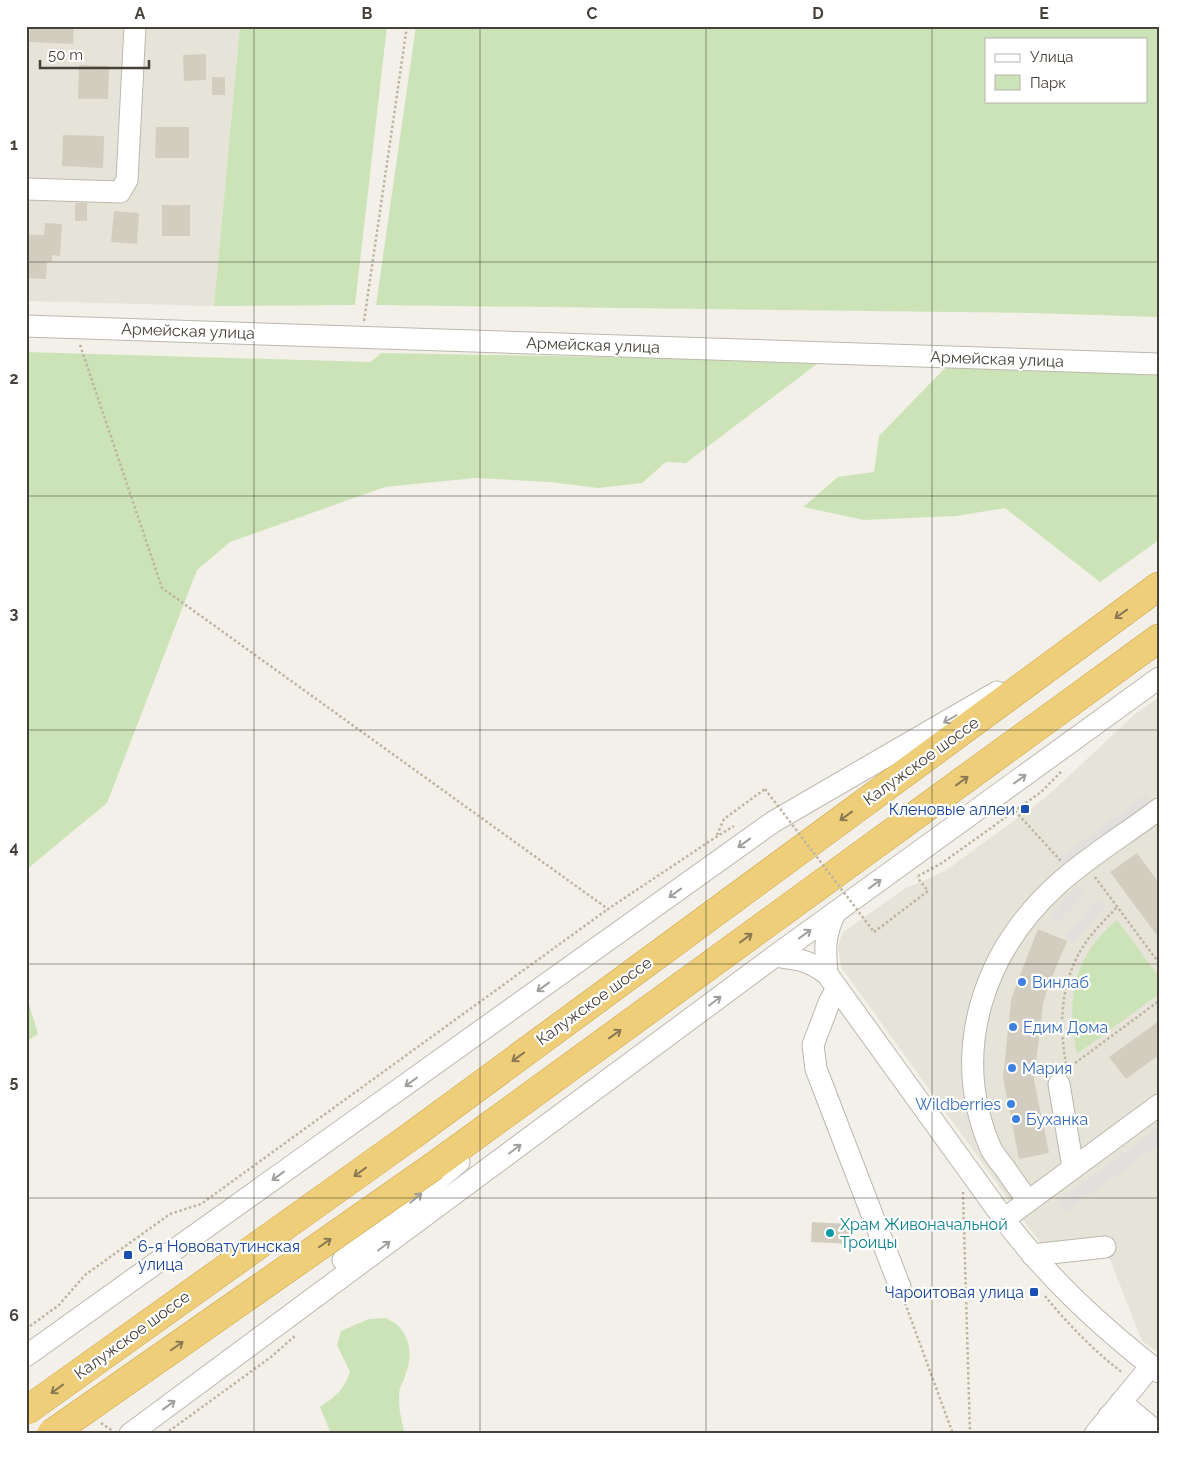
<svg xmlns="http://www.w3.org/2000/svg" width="1185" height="1460" viewBox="0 0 1185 1460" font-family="Raleway,sans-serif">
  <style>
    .residential { fill: #e6e3d8 }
    .green { fill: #cce3b7; fill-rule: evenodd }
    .parking { fill: #e2e0dd }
    .building { fill: #d3cdc0 }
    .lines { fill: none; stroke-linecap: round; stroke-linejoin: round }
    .minor-casing { stroke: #bdb8ad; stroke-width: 23 }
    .highway-casing { stroke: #cda449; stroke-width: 29 }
    .path { stroke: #beb5a0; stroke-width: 2.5; stroke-dasharray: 2.5 2.5; stroke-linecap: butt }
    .minor { stroke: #fff; stroke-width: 21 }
    .highway { stroke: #efce79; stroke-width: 28 }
    .highway-bridge-casing { stroke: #cda449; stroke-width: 29; stroke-linecap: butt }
    .path-bridge { stroke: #beb5a0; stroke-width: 2.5; stroke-dasharray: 2.5 2.5; stroke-linecap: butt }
    .highway-bridge { stroke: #efce79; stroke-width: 28 }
    .oneway { stroke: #8a7952 }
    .oneway2 { stroke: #a2a09c }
    .grid { fill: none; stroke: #464138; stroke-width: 1; stroke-opacity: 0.55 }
    .transit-dot { fill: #1a4fb4; stroke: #fff; stroke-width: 2 }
    .shop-dot { fill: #3f7fe0; stroke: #fff; stroke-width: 2 }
    .culture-dot { fill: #0f9aa8; stroke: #fff; stroke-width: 2 }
    .labels { text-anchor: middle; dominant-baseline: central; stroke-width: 4.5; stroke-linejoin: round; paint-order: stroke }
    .street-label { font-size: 16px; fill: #464138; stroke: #fff }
    .transit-label { font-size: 16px; fill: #164399; stroke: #fff; text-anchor: end }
    .shop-label { font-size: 16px; fill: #366cbe; stroke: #fff; text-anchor: start }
    .culture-label { font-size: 16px; fill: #0d838f; stroke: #fff; text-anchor: start }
    .neatline { fill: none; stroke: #464138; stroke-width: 2 }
    .grid-label { font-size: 16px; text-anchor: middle; font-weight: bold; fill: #464138 }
  </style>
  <rect width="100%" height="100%" fill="#f3f0e9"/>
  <g class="residential">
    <path d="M26 26H240L214 306 26 301Z"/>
    <path d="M1159 697V1353L1142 1341 1102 1239 1040 1243 841 967 838 948 842 933 907 887 919 883 945 871 1037 804 1055 789 1135 714Z"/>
  </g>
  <g class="green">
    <path d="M240 26H387L355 305 214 306Z"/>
    <path d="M416 26H1159V317L1031 313 376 305ZM986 39H1146V101H986Z"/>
    <path d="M26 352 371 362 381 353 821 361 686 463 666 462 642 483 598 488 550 482 475 478 385 487 230 542 197 570 107 803 26 870Z"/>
    <path d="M968 359 1159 368V540L1100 582 1005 508 956 516 864 520 803 507 838 477 874 472 879 436 943 370Z"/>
    <path d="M1117 920 1159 977V994L1077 1054C1066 999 1072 958 1117 920Z"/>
    <path d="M26 994 38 1034 26 1042Z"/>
    <path d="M385 1318C389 1320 395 1322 398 1326 411 1338 412 1358 406 1373 405 1378 402 1383 400 1388 397 1403 401 1419 405 1434H331L320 1407C337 1395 343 1391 350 1372L337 1345 341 1331 369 1319Z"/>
  </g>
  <g class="parking">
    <path d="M1145 795 1152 804 1063 870 1056 860Z"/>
    <path d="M1077 886 1085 893 1057 924 1049 917Z"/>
    <path d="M1098 899 1106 906 1073 943 1064 935Z"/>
    <path d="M1159 1127V1144L1066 1212 1058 1201Z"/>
  </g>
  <g class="building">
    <path d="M30 26H74L73 44 29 42Z"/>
    <path d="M206 54V80L184 81 183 55Z"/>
    <path d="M79 65 109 66 108 99H78Z"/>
    <rect x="212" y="77" width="13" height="18"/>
    <path d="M156 127H189V158H155Z"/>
    <path d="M63 135 104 136 103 168 62 166Z"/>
    <rect x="75" y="203" width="12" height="18"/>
    <rect x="162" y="205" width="28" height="31"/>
    <path d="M114 211 139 213 137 244 111 242Z"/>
    <path d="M45 223 62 224 60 256 52 255V262H47L46 279 26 278 28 252H26V234L44 235Z"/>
    <path d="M1137 853 1159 883V938L1110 872Z"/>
    <path d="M1038 929 1067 941 1048 987 1043 1004 1034 1080 1049 1153 1019 1159 1003 1078 1011 1000 1020 975Z"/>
    <path d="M1159 1021V1055L1126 1079 1109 1057Z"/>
    <path d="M812 1222 849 1224 848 1244 811 1242Z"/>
  </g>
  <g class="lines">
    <g class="minor-casing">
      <g id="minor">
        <path d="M26 189 120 192 127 180 135 26"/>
        <path d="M26 326 1159 364"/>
        <path d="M775 956C798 959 808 960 827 974L1004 1219C1049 1279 1100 1326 1159 1372"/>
        <path d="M827 974C825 950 824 935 835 913"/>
        <path d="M837 988 829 1003 813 1045 816 1069 900 1287"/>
        <path d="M1059 1084 1073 1168"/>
        <path d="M1028 1201C1020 1190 1012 1179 1004 1167 999 1161 994 1155 991 1149 949 1052 983 952 1058 884 1089 856 1126 834 1159 809"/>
        <path d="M1004 1219 1159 1105"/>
        <path d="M1032 1255 1105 1247"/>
        <path d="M343 1260 459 1162"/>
        <path d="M26 1356 773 822 997 692"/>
        <path d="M1121 1402 1159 1434"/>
        <path d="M1109 1416 1130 1434"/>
        <path d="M130 1434 775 956 1159 678"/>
        <path d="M1095 1434 1151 1366"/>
      </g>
    </g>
    <g class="highway-casing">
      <g id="highway">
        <path d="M414 1134 1159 586"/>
        <path d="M434 1166 1159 638"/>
      </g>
    </g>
    <g class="path">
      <path d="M364 321 407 26"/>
      <path d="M80 345 162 588 608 909 716 837 734 826"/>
      <path d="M1015 811 1061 861"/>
      <path d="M717 835 724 819 765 789"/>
      <path d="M918 876 942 863 1041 792 1062 771"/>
      <path d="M1095 877 1159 963"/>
      <path d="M874 932 928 891 917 877"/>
      <path d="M1067 1069C1058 1025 1060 980 1086 942 1095 929 1107 918 1117 907"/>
      <path d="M1067 1069 1159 1001"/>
      <path d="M963 1192 970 1434"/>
      <path d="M1045 1296C1067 1323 1096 1353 1123 1373"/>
      <path d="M905 1303 953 1434"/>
      <path d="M26 1329 59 1305 85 1275 170 1214 201 1204 608 909"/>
      <path d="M101 1423 113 1431"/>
      <path d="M165 1434 271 1357 296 1335"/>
    </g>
    <use href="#minor" class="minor"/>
    <use href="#highway" class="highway"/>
    <g class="highway-bridge-casing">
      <g id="highway-bridge">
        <path d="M26 1411 414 1134"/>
        <path d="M51 1434 434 1166"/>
      </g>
    </g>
    <path class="path-bridge" d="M765 789 874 932"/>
    <use href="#highway-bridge" class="highway-bridge"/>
  </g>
  <defs><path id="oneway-shaft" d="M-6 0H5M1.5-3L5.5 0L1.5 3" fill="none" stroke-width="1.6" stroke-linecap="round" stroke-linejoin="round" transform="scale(1.25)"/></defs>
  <g class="oneway">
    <use href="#oneway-shaft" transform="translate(1121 614) rotate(144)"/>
    <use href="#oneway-shaft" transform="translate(962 781) rotate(-36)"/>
    <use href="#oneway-shaft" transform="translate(846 816) rotate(144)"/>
    <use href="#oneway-shaft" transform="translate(746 938) rotate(-36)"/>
    <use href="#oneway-shaft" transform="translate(615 1034) rotate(-36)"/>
    <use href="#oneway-shaft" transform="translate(518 1057) rotate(144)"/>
    <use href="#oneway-shaft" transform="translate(360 1172) rotate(144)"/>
    <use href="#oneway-shaft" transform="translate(325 1243) rotate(-35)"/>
    <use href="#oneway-shaft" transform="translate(177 1346) rotate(-35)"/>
    <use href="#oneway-shaft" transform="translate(57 1389) rotate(144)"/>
  </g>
  <g class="oneway2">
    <use href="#oneway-shaft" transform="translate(950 719) rotate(150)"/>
    <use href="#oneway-shaft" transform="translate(1020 779) rotate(-36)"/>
    <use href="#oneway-shaft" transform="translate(744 843) rotate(144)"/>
    <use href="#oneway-shaft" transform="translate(875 884) rotate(-36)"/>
    <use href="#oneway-shaft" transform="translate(675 893) rotate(144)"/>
    <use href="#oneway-shaft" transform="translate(805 934) rotate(-36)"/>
    <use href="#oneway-shaft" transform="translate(543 987) rotate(144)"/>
    <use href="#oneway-shaft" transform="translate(715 1001) rotate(-37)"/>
    <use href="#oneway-shaft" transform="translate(411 1082) rotate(144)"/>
    <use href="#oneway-shaft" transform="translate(515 1149) rotate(-37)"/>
    <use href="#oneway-shaft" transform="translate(278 1176) rotate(144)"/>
    <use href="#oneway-shaft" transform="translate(416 1198) rotate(-40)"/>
    <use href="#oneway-shaft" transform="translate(384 1246) rotate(-37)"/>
    <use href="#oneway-shaft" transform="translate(169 1405) rotate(-36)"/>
  </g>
  <path class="grid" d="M254 26V1434M480 26V1434M706 26V1434M932 26V1434M26 262H1159M26 496H1159M26 730H1159M26 964H1159M26 1198H1159"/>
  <g class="transit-dot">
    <rect x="1020" y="804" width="10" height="10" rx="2.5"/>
    <rect x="123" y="1250" width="10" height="10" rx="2.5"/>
    <rect x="1029" y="1287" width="10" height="10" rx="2.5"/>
  </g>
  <g class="shop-dot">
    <circle cx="1022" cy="982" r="5"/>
    <circle cx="1013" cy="1027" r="5"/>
    <circle cx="1012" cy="1068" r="5"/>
    <circle cx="1011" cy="1104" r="5"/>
    <circle cx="1016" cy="1119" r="5"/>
  </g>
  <circle class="culture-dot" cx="830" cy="1233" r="5"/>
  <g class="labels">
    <g class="street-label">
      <text transform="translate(188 331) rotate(2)">Армейская улица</text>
      <text transform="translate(593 345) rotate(2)">Армейская улица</text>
      <text transform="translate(997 359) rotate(2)">Армейская улица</text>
      <text transform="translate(921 761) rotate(-36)">Калужское шоссе</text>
      <text transform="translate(594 1001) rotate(-36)">Калужское шоссе</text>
      <text transform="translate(132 1335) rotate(-36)">Калужское шоссе</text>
    </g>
    <g class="transit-label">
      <text x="1015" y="809">Кленовые аллеи</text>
      <text x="138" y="1246" text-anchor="start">6-я Нововатутинская<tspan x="138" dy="18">улица</tspan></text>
      <text x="1024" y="1292">Чароитовая улица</text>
    </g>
    <g class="shop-label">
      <text x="1032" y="982">Винлаб</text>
      <text x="1023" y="1027">Едим Дома</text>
      <text x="1022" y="1068">Мария</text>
      <text x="1001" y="1104" text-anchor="end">Wildberries</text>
      <text x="1026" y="1119">Буханка</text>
    </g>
    <g class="culture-label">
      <text x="840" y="1224">Храм Живоначальной<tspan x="840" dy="18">Троицы</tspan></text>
    </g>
  </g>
  <rect width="1185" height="1460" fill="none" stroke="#ffffff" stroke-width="55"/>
  <rect x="985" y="38" width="162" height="65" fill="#ffffff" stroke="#b5b3af"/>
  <rect x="995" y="54" width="25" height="8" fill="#ffffff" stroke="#b5b3af"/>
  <text x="1030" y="62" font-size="15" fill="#464138">Улица</text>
  <rect x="995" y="75" width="25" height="15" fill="#cce3b7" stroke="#b5b3af"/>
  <text x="1030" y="88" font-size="15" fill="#464138">Парк</text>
  <path d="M40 60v8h109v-8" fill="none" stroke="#464138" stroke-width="2.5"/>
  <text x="48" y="60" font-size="15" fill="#464138" stroke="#ffffff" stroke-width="4" paint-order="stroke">50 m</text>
  <rect x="28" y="28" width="1130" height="1404" class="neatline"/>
  <g class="grid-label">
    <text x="140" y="19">A</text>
    <text x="367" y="19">B</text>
    <text x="592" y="19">C</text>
    <text x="818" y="19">D</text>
    <text x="1044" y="19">E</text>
    <text x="14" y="150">1</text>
    <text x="14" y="384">2</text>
    <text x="14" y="619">3</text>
    <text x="14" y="853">4</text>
    <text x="14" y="1087">5</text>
    <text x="14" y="1321">6</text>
  </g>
</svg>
